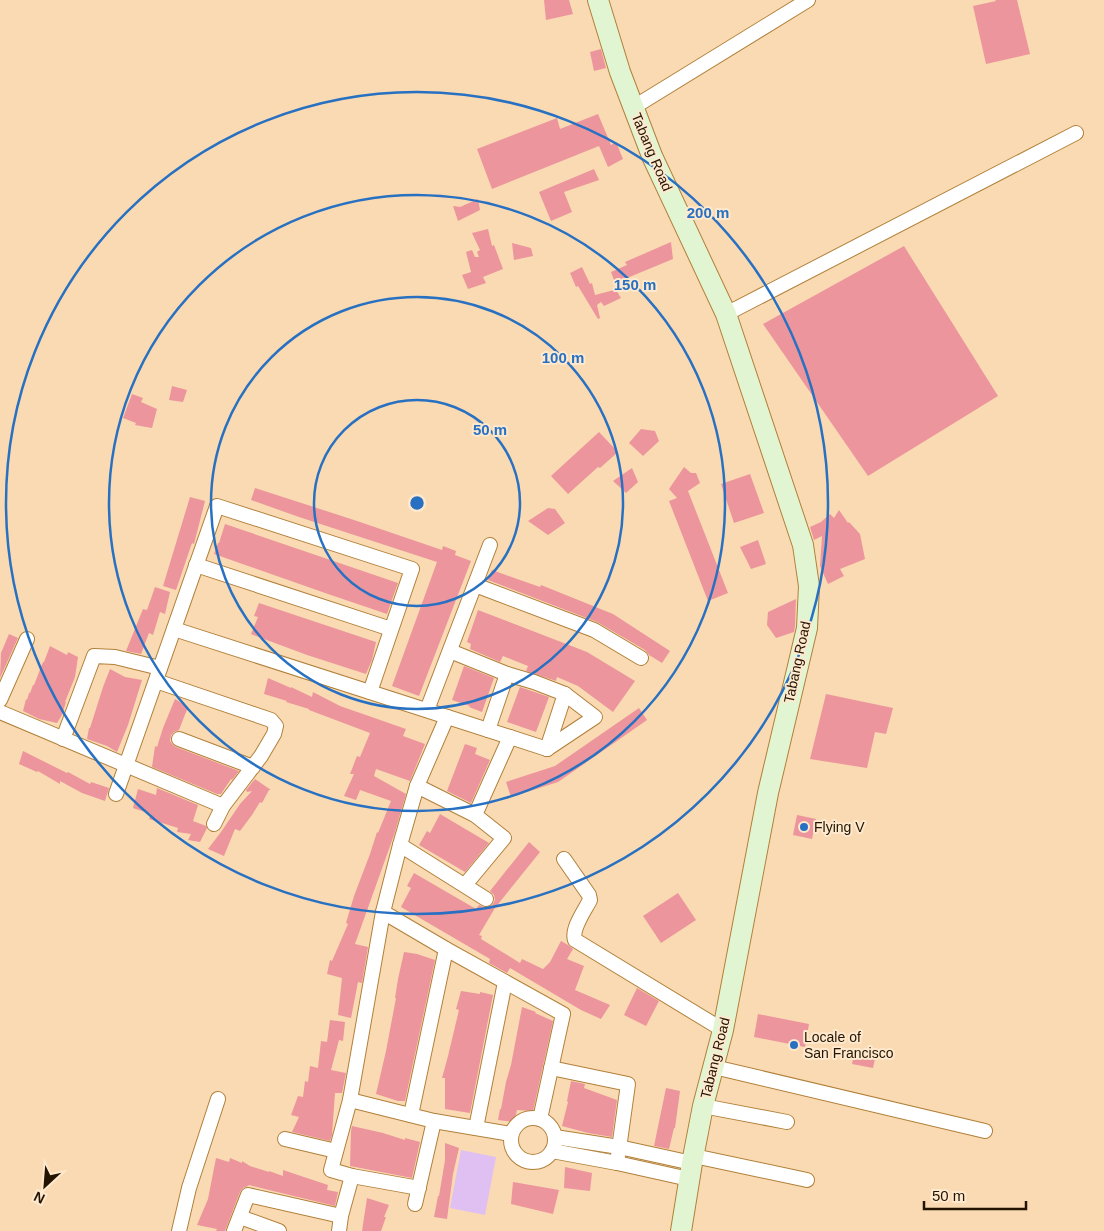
<svg xmlns="http://www.w3.org/2000/svg" width="1104" height="1231" viewBox="0 0 1104 1231" font-family="Arial,sans-serif">
  <style>
    .green { fill: #e0c0f2 }
    .building { fill: #ec959d }
    .lines { fill: none; stroke-linecap: round; stroke-linejoin: round }
    .street-casing { stroke: #b1803a; stroke-width: 16 }
    .secondary-casing { stroke: #b1803a; stroke-width: 22 }
    .street { stroke: #fff; stroke-width: 14 }
    .secondary { stroke: #e2f5d3; stroke-width: 20 }
    .ring { fill: none; stroke: #2871c2; stroke-width: 2.5 }
    .poi-dot { fill: #2871c2; stroke: #fee9ce; stroke-width: 2 }
    .labels { text-anchor: middle; dominant-baseline: central; stroke-width: 4; stroke-linejoin: round; paint-order: stroke }
    .street-label { font-size: 14px; fill: #231401; stroke: #fee9ce }
    .poi-label { font-size: 14px; fill: #231401; stroke: #fee9ce; text-anchor: start }
    .centre { fill: #2871c2; stroke: #fee9ce; stroke-width: 2.5 }
    .ring-label { font-size: 15px; text-anchor: middle; font-weight: bold; fill: #2871c2; stroke: #fee9ce; stroke-width: 4; stroke-linejoin: round; paint-order: stroke }
  </style>
  <rect width="100%" height="100%" fill="#fadab2"/>
  <path class="green" d="M461 1150 496 1157 485 1215 450 1208Z"/>
  <g class="building">
    <path d="M544 0H569L573 14 546 20Z"/>
    <path d="M995 0H1017L1030 54 986 64 973 6 996 1Z"/>
    <path d="M601 49 606 68 594 71 590 52Z"/>
    <path d="M598 114 611 145 616 142 623 159 608 167 599 146 492 189 477 149 557 118 560 129Z"/>
    <path d="M594 169 599 180 564 192 572 212 551 221 539 192Z"/>
    <path d="M478 199 480 210 458 221 453 206 460 207Z"/>
    <path d="M488 229 492 246 494 245 503 269 483 277 486 283 468 289 462 275 471 272 466 252 472 250 475 257H479L477 252 480 250 472 233Z"/>
    <path d="M671 242 673 259 615 283 611 272 627 265 625 262Z"/>
    <path d="M512 243 531 248 533 256 514 260Z"/>
    <path d="M904 246 998 396 868 476 763 324Z"/>
    <path d="M582 267 590 284 592 283 595 295 618 289 616 290 621 298 604 306 601 302 597 305 600 318 598 319 578 286 576 287 570 273Z"/>
    <path d="M172 386 187 390 183 402 169 400Z"/>
    <path d="M132 394 143 398 141 402 157 409 152 428 135 425 136 423 123 418Z"/>
    <path d="M641 429 655 431 659 441 643 456 629 443Z"/>
    <path d="M599 432 618 452 600 468 598 467 568 494 551 476Z"/>
    <path d="M684 467 691 473H696L700 483 688 491 728 593 708 601 669 501 677 498 669 489Z"/>
    <path d="M632 468 638 482 626 493 613 481Z"/>
    <path d="M750 474 764 513 734 523 721 484Z"/>
    <path d="M255 488 354 520 442 550 443 546 456 551 455 555 471 561 419 696 392 686 437 562 299 517 251 500Z"/>
    <path d="M190 497 205 501 194 544 192 543 176 590 163 586Z"/>
    <path d="M548 508 555 509 565 523 548 535 528 521Z"/>
    <path d="M839 510 848 523 849 522 860 534 865 559 840 569 844 576 828 584 820 566 822 536 814 540 810 527 821 522 830 514 834 518Z"/>
    <path d="M225 524 398 583 387 614 328 594 214 554 218 543H219Z"/>
    <path d="M758 540 766 564 751 569 740 547Z"/>
    <path d="M492 570 540 587 541 585 613 614 670 651 662 663 649 655 645 650 597 622 488 580Z"/>
    <path d="M155 587 170 592 165 614 160 612 153 635 149 633 141 654 126 651 143 609 147 610Z"/>
    <path d="M796 599 795 626 794 632 776 638 767 625 768 612Z"/>
    <path d="M259 603 376 642 372 660 366 674 307 655 251 634 258 617 254 616Z"/>
    <path d="M478 610 587 652 635 681 613 712 578 686 557 677 556 681 526 671 528 666 503 656 500 662 470 649 471 644 467 642Z"/>
    <path d="M9 634 18 638 0 678 1 653Z"/>
    <path d="M50 646 67 655 68 652 78 657 75 677 65 702H66L62 715 57 723 39 719 23 711 26 699 27 700 29 693H30L33 685H34L43 662H44Z"/>
    <path d="M464 666 494 678 482 712 469 707 470 706 452 700Z"/>
    <path d="M110 669 125 677 142 680 128 725 117 752 107 746 87 739 89 728H90L103 687Z"/>
    <path d="M268 678 291 688V687L312 697 313 692 340 706 406 729 403 736 425 744 410 781 376 769 374 776 406 794 394 835 355 944 368 947 362 983 358 982 351 1018 338 1015 342 978 327 974 330 960 332 961 348 924 346 923 354 896 370 854 377 832 378 833 391 801 360 790 356 800 344 796 354 774H350L357 756 360 757 370 733 309 710V709L286 702 287 701 264 694Z"/>
    <path d="M520 687 549 697 536 732 507 722Z"/>
    <path d="M826 694 893 708 886 734 875 732 867 768 810 759Z"/>
    <path d="M175 699 188 707 179 730 174 732 171 735 170 741 173 745 176 747 239 771 232 780 231 779 221 794H217L152 767 155 746 157 747 163 728Z"/>
    <path d="M639 708 647 720 558 782 511 797 506 782 555 766Z"/>
    <path d="M465 744 477 748 475 754 490 760 471 803 447 791Z"/>
    <path d="M23 751 67 773 68 772 90 784 91 782 109 788 105 801 82 793 60 781V784L38 771 37 772 19 764Z"/>
    <path d="M255 779 271 790H269L262 803 260 802 252 815 240 831 235 829 224 856 208 849 221 832 240 804 252 791 247 792 246 790Z"/>
    <path d="M157 788 198 805 193 821 206 826 207 828 200 842 188 840 191 834 177 832 178 828 149 819 151 814 133 808 138 789 156 795Z"/>
    <path d="M440 814 489 843 465 872 419 845 427 831 430 833Z"/>
    <path d="M797 815 816 819 812 839 793 835Z"/>
    <path d="M529 842 540 852 495 908 479 935 482 936 481 939 520 963 522 959 543 969 550 962 561 941 568 945 573 949 567 959 584 966 575 990 610 1005 601 1019 581 1010 510 968 507 973 489 963 490 959 401 907 411 888 407 886 414 873 476 909 479 905 485 908 490 907 493 904 495 900 494 895 490 891Z"/>
    <path d="M678 893 696 920 661 943 643 916Z"/>
    <path d="M404 952 417 954 435 960 405 1101H398L376 1094 386 1051 396 998H395L398 979Z"/>
    <path d="M637 988 659 1001 646 1026 624 1015Z"/>
    <path d="M461 991 480 994V992L493 995 470 1113 445 1109V1078H442L448 1056 459 1010 456 1009Z"/>
    <path d="M522 1007 536 1012 535 1013 553 1021 533 1111 517 1110 514 1122 498 1120 500 1109H501L506 1082 511 1065Z"/>
    <path d="M758 1014 809 1024 805 1047 754 1037Z"/>
    <path d="M330 1020 345 1022 343 1041 339 1040 331 1070 346 1073 342 1093H335L332 1135 330 1141 292 1132 299 1117 291 1115 298 1096 303 1097 305 1081 308 1082 310 1066 318 1068 321 1041 327 1042Z"/>
    <path d="M855 1050 876 1054 873 1068 852 1064Z"/>
    <path d="M571 1081 585 1084 584 1088 617 1100 612 1137 588 1133 562 1126 568 1102 567 1101Z"/>
    <path d="M666 1088 680 1091 675 1128H674L669 1149 654 1146Z"/>
    <path d="M352 1126 383 1133 405 1140V1138L420 1142 412 1178 350 1166 351 1131Z"/>
    <path d="M445 1143 459 1148 453 1174 447 1219 434 1217 438 1196H439L445 1160Z"/>
    <path d="M216 1158 229 1162 230 1158 242 1163V1161L250 1166 269 1172V1171L283 1176V1170L328 1185 327 1190 338 1192 335 1206 277 1192 249 1185 248 1186 243 1188 240 1192 225 1231H216L217 1229 197 1225 208 1199Z"/>
    <path d="M565 1167 592 1173 590 1191 564 1188Z"/>
    <path d="M513 1182 559 1190 553 1214 511 1204Z"/>
    <path d="M367 1198 389 1205 384 1217H386L381 1231H362Z"/>
  </g>
  <g class="lines">
    <g class="street-casing">
      <g id="street">
        <path d="M634 107 808 0"/>
        <path d="M726 314 1076 133"/>
        <path d="M196 565 391 629"/>
        <path d="M475 585 594 630 641 658"/>
        <path d="M174 629 547 749"/>
        <path d="M450 651 507 674 534 682 565 694 595 717 547 749"/>
        <path d="M156 681 271 720 276 726 274 734 261 756 223 806 214 824"/>
        <path d="M0 700 27 639"/>
        <path d="M427 710 490 545"/>
        <path d="M0 712 223 806"/>
        <path d="M447 717 417 786 400 845 383 912 446 949 563 1014 540 1119"/>
        <path d="M488 730 507 674"/>
        <path d="M63 739 94 656 115 657 160 668"/>
        <path d="M179 739 253 767"/>
        <path d="M547 749 565 694"/>
        <path d="M417 786 475 815 504 838 465 885"/>
        <path d="M116 794 217 506 412 569 370 692"/>
        <path d="M475 815 510 737"/>
        <path d="M400 845 486 899"/>
        <path d="M564 859 589 895 590 900C585 910 571 929 575 940L723 1030"/>
        <path d="M383 912 350 1100 331 1170 352 1176 419 1188"/>
        <path d="M714 1067 985 1131"/>
        <path d="M551 1068 628 1084 617 1163"/>
        <path d="M350 1100 434 1121 511 1134"/>
        <path d="M703 1106 787 1122"/>
        <path d="M411 1115 446 949"/>
        <circle cx="533" cy="1140" r="22"/>
        <path d="M476 1128 505 982"/>
        <path d="M555 1137 619 1147 692 1163"/>
        <path d="M285 1139 336 1151"/>
        <path d="M552 1151 617 1163 689 1179"/>
        <path d="M694 1156 807 1180"/>
        <path d="M415 1204 434 1121"/>
        <path d="M240 1217 279 1231"/>
        <path d="M179 1231 189 1188 218 1099"/>
        <path d="M234 1231 248 1195 341 1216"/>
        <path d="M339 1231 341 1216 352 1176"/>
      </g>
    </g>
    <g class="secondary-casing">
      <path id="secondary" d="M598 0 620 72 652 156 726 314 803 545 809 586 807 628 768 793 723 1030 703 1106 692 1163 681 1231"/>
    </g>
    <use href="#street" class="street"/>
    <use href="#secondary" class="secondary"/>
  </g>
  <g class="ring">
    <circle cx="417" cy="503" r="103"/>
    <circle cx="417" cy="503" r="206"/>
    <circle cx="417" cy="503" r="308"/>
    <circle cx="417" cy="503" r="411"/>
  </g>
  <g class="poi-dot">
    <circle cx="804" cy="827" r="5"/>
    <circle cx="794" cy="1045" r="5"/>
  </g>
  <g class="labels">
    <g class="street-label">
      <text transform="translate(652 152) rotate(67)">Tabang Road</text>
      <text transform="translate(797 662) rotate(-78)">Tabang Road</text>
      <text transform="translate(715 1058) rotate(-76)">Tabang Road</text>
    </g>
    <g class="poi-label">
      <text x="814" y="827">Flying V</text>
      <text x="804" y="1037">Locale of<tspan x="804" dy="16">San Francisco</tspan></text>
    </g>
  </g>
  <circle cx="417" cy="503" r="8" class="centre"/>
  <g class="ring-label">
    <text x="708" y="218">200 m</text>
    <text x="635" y="290">150 m</text>
    <text x="563" y="363">100 m</text>
    <text x="490" y="435">50 m</text>
  </g>
  <g transform="translate(45 1186) rotate(206)" stroke="#fee9ce" stroke-width="4" paint-order="stroke">
  <path d="M0-4L9 19L0 12L-9 19Z" fill="#231401"/>
  <text y="-8" font-size="14" font-weight="bold" text-anchor="middle" fill="#231401">N</text>
  </g>
  <path d="M924 1201v8h102v-8" fill="none" stroke="#231401" stroke-width="2.5"/>
  <text x="932" y="1201" font-size="15" fill="#231401" stroke="#fee9ce" stroke-width="4" paint-order="stroke">50 m</text>
</svg>
